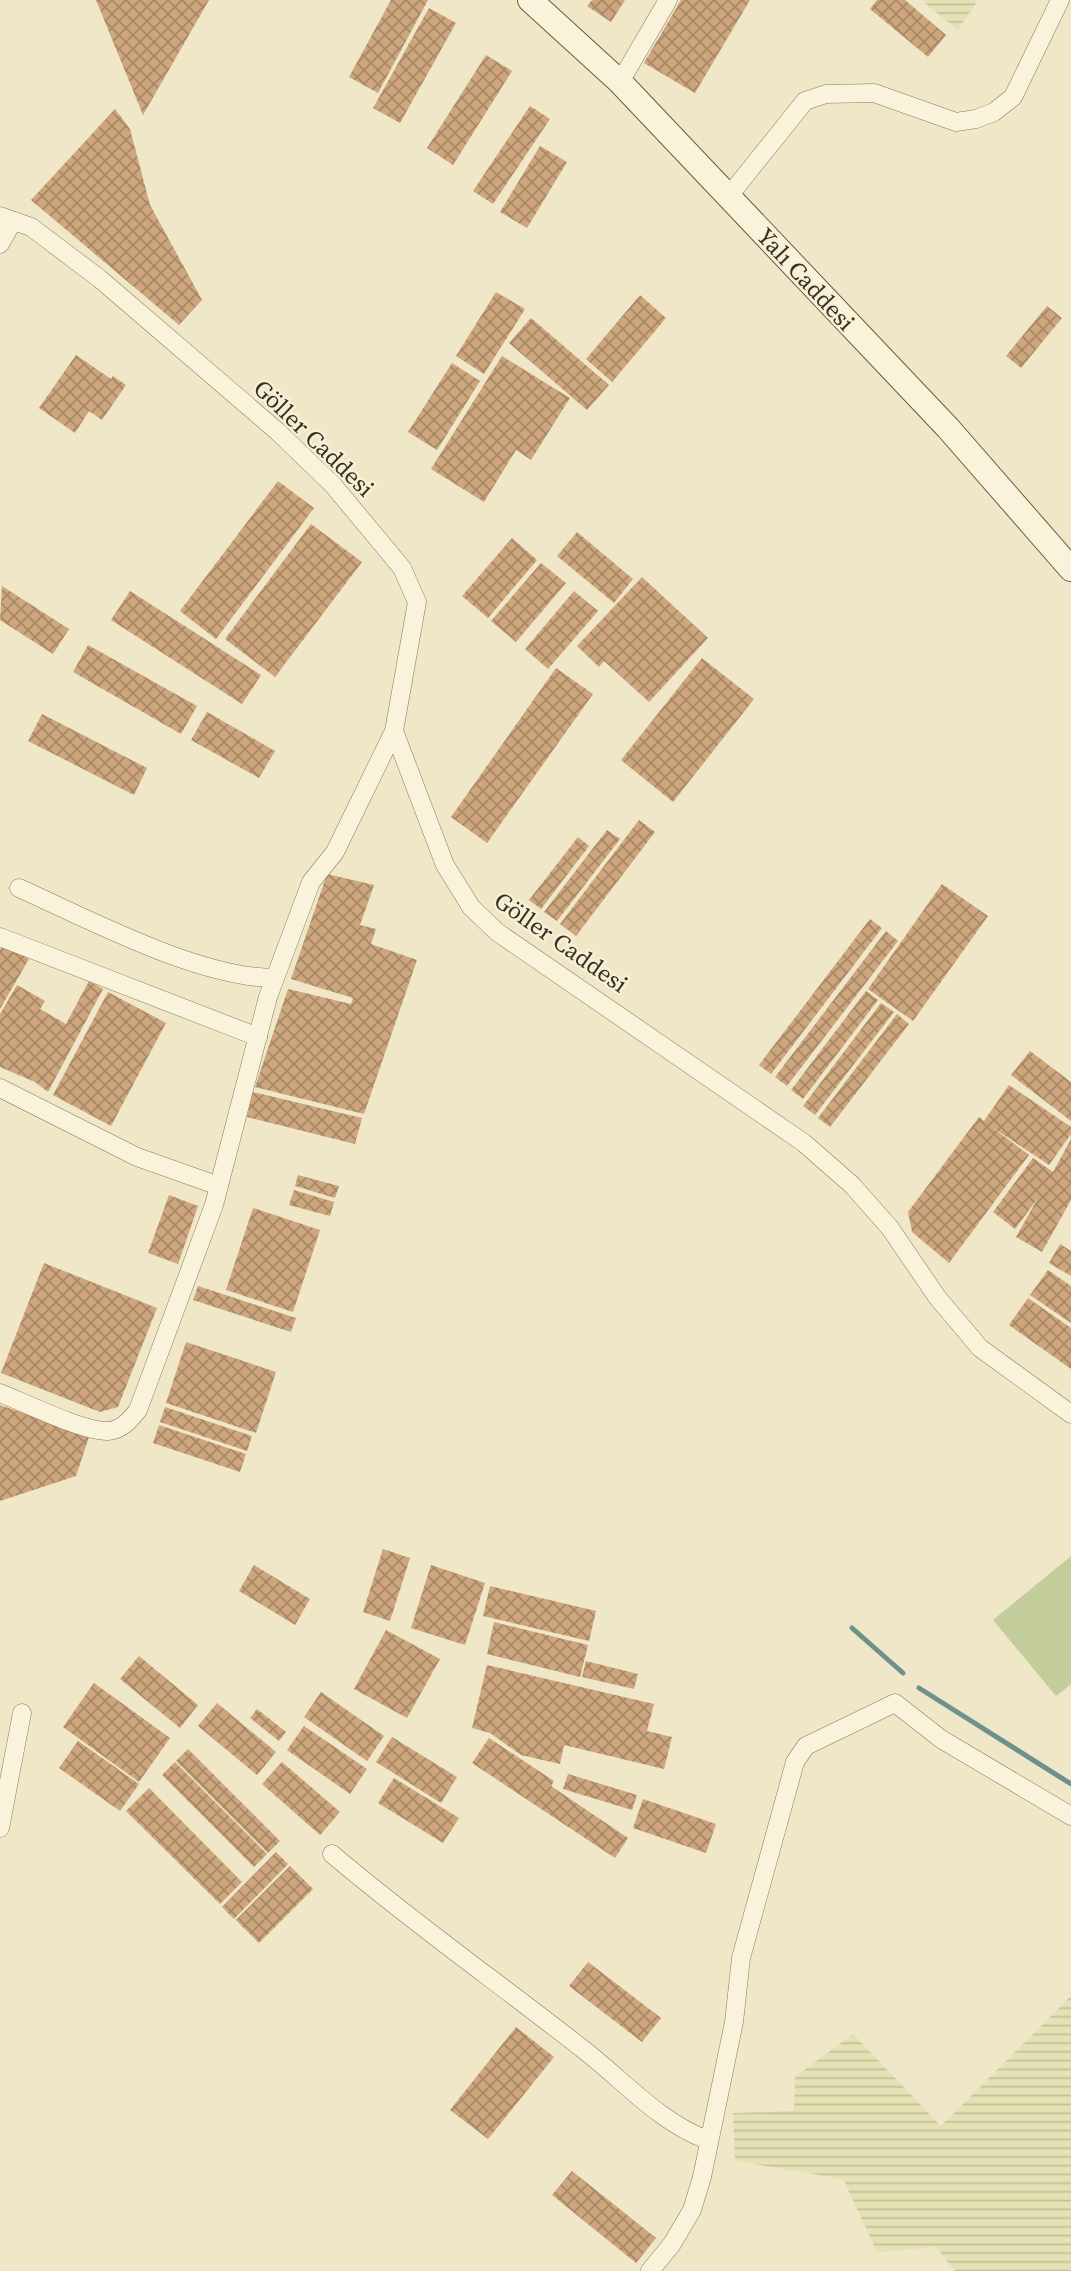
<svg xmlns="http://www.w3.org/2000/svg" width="1071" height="2271" viewBox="0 0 1071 2271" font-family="'Source Serif 4',serif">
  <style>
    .farmland { fill: url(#farmland-rules) }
    .grass { fill: #c3cd9b }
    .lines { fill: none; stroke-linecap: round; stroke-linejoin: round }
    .stream { stroke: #6f918c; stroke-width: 5 }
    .building { fill: url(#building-cross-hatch) }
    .street-casing { stroke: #8b795c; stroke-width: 19 }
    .secondary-casing { stroke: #6d5a3f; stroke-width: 26 }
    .street { stroke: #f9f3db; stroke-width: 18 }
    .secondary { stroke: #f9f3db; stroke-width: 24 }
    .labels { text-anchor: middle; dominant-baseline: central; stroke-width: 5; stroke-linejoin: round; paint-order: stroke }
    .street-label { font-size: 24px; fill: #3b3020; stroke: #f6f0d7 }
  </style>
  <defs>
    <pattern id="farmland-rules" width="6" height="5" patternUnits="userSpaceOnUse" patternTransform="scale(1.75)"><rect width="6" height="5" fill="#e4e1b4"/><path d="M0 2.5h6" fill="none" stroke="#c4c19a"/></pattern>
    <pattern id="building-cross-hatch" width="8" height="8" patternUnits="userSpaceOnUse" patternTransform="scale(1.75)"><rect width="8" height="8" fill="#cda67d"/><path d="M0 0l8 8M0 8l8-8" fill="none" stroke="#a88866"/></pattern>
  </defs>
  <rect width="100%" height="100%" fill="#efe7c7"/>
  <g class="farmland">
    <path d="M921 0H978L958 30Z"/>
    <path d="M1071 1996V2271H955L936 2247 877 2252 843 2179 735 2161 733 2113 794 2111 795 2077 853 2034 941 2126Z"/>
  </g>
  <path class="grass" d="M1071 1556V1684L1056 1696 993 1620Z"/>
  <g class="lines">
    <g class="stream">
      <path d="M852 1628 903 1673"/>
      <path d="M919 1688 1071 1784"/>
    </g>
  </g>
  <g class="building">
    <path d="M96 0H209L143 115Z"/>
    <path d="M391 0H428L378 93 349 77Z"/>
    <path d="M592 0H625L611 22 587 6Z"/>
    <path d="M681 0H750L695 93 644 63Z"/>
    <path d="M877 0H905L946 35 928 57 870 9Z"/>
    <path d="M429 8 456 23 400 123 373 108Z"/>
    <path d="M486 55 512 71 453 165 427 148Z"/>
    <path d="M530 106 550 119 493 204 473 191Z"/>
    <path d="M115 109 130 129 150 205 202 300 179 325 31 200Z"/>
    <path d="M540 146 567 162 527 228 500 212Z"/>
    <path d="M496 292 525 309 484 374 456 356Z"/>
    <path d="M640 295 666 318 612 382 586 359Z"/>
    <path d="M1047 306 1062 318 1021 368 1006 356Z"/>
    <path d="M531 318 609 385 587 410 509 343Z"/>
    <path d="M76 355 111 379 113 376 126 385 102 420 89 411 75 433 39 408Z"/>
    <path d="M502 356 570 398 531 460 516 450 484 502 431 469Z"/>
    <path d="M452 363 480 381 437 450 408 432Z"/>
    <path d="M278 481 314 508 216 639 180 611Z"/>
    <path d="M311 524 362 562 275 677 225 639Z"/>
    <path d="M577 532 633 579 614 603 557 556Z"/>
    <path d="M512 538 537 560 488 618 462 596Z"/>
    <path d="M541 563 566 583 516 642 491 621Z"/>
    <path d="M642 577 708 638 649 702 604 661 599 667 577 646Z"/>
    <path d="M2 586 69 629 53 654 0 620Z"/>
    <path d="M130 591 261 675 242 704 111 620Z"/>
    <path d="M574 591 598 611 548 669 525 649Z"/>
    <path d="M88 645 197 706 181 734 73 672Z"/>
    <path d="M702 658 754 699 673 802 621 760Z"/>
    <path d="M556 668 593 694 487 843 451 817Z"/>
    <path d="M207 712 275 751 259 778 191 740Z"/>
    <path d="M42 714 147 768 134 795 28 741Z"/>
    <path d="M639 820 655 832 576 936 560 924Z"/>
    <path d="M607 830 620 839 557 921 544 912Z"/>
    <path d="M578 837 589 846 541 909 529 900Z"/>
    <path d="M327 874 374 885 360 925 376 929 371 944 417 960 364 1114 255 1087 288 989 351 1004 353 998 291 979Z"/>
    <path d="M942 884 988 916 913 1021 868 989Z"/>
    <path d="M870 919 882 928 771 1074 759 1065Z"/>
    <path d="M886 931 898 941 787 1086 775 1077Z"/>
    <path d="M3 944 29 959 0 1009V950Z"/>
    <path d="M89 981 103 989 48 1092 35 1082 0 1067V1014L17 985 45 1001 40 1009 66 1024Z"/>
    <path d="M866 991 878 1000 803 1099 791 1090Z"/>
    <path d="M108 992 166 1023 111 1126 53 1095Z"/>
    <path d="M881 1003 894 1012 815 1115 803 1106Z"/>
    <path d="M897 1014 909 1024 830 1127 818 1118Z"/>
    <path d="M1030 1051 1071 1082V1121L1011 1075Z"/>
    <path d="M1009 1085 1071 1127V1134L1049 1165 992 1127 1029 1155 949 1263 912 1232 908 1212 979 1117 984 1121Z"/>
    <path d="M253 1092 362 1118 355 1144 247 1117Z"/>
    <path d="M1071 1139V1200L1042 1252 1016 1237 1038 1198 1015 1229 993 1212 1033 1158 1053 1172Z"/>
    <path d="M298 1175 339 1186 335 1198 295 1186Z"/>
    <path d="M294 1190 334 1202 330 1216 289 1205Z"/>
    <path d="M169 1195 198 1206 178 1264 148 1253Z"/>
    <path d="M253 1208 320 1230 293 1312 226 1290Z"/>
    <path d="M1060 1244 1071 1251V1276L1049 1263Z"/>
    <path d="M44 1263 157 1308 118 1407 100 1412 1 1373Z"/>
    <path d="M1048 1270 1071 1286V1323L1030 1295Z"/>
    <path d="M198 1286 296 1318 291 1332 193 1300Z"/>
    <path d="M1028 1298 1071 1328V1369L1009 1325Z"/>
    <path d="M186 1342 276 1372 256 1433 166 1403Z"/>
    <path d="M0 1405 89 1437 76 1476 0 1501Z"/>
    <path d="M165 1407 252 1436 247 1451 160 1422Z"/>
    <path d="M159 1425 246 1454 240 1472 153 1443Z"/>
    <path d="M383 1549 410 1558 390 1621 363 1612Z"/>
    <path d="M254 1565 310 1599 295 1625 239 1591Z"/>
    <path d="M431 1565 485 1583 465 1645 411 1628Z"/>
    <path d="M490 1586 596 1611 589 1641 483 1616Z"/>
    <path d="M494 1622 588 1645 580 1677 487 1654Z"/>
    <path d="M386 1630 440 1659 407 1718 354 1689Z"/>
    <path d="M139 1656 198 1705 180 1728 120 1679Z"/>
    <path d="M586 1661 638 1674 634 1689 582 1677Z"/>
    <path d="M487 1665 654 1704 647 1731 672 1737 664 1769 564 1745 560 1764 521 1755 490 1733 472 1728Z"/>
    <path d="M94 1683 170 1738 139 1782 63 1727Z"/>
    <path d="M321 1692 384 1736 367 1761 304 1717Z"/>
    <path d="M217 1703 276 1752 257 1775 198 1726Z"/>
    <path d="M257 1709 286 1732 279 1741 250 1718Z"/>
    <path d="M304 1726 367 1769 350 1794 287 1750Z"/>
    <path d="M392 1737 457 1777 441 1803 376 1762Z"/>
    <path d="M489 1738 554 1781 551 1786 628 1838 615 1858 472 1763Z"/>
    <path d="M78 1741 139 1784 120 1811 59 1768Z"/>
    <path d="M188 1749 280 1841 268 1853 176 1761Z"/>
    <path d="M175 1762 267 1854 254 1867 162 1775Z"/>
    <path d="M282 1762 340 1812 320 1835 262 1784Z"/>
    <path d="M568 1774 637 1795 632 1810 563 1789Z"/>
    <path d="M394 1778 459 1818 443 1843 378 1803Z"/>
    <path d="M149 1788 242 1882 220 1904 126 1811Z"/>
    <path d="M643 1799 716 1824 706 1853 633 1828Z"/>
    <path d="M276 1852 288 1864 234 1919 222 1907Z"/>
    <path d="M290 1866 313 1889 259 1943 236 1920Z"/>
    <path d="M588 1962 661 2018 642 2042 569 1986Z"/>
    <path d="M516 2027 554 2057 488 2139 450 2110Z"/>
    <path d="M572 2171 656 2238 636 2263 552 2195Z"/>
  </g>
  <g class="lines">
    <g class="street-casing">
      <g id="street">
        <path d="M620 82 668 0"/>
        <path d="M728 197 805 101 826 94 874 93 956 122 976 119 994 112 1013 97 1060 0"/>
        <path d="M0 216 31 227 100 279 277 431 333 485 402 568 417 602 394 731 445 865 471 907 497 932 804 1143 852 1185 890 1228 937 1297 980 1348 1071 1414"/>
        <path d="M0 244 13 221"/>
        <path d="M19 888C90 920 199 978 275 978"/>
        <path d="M0 937 258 1037"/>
        <path d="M0 1088 137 1157 219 1186"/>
        <path d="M0 1393C25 1403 84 1432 108 1431 122 1430 130 1420 138 1410L214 1205 268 997 311 882 335 852 394 731"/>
        <path d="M0 1828 22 1713"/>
        <path d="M332 1854C413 1923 500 1984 584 2050 625 2082 658 2121 707 2140"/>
        <path d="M650 2271 672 2244 692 2210 702 2177 734 2022 741 1958 795 1762 806 1746 895 1703 941 1739 1071 1816"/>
      </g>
    </g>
    <g class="secondary-casing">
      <path id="secondary" d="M530 0 620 82 948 428 1071 569"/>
    </g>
    <use href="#street" class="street"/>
    <use href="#secondary" class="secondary"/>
  </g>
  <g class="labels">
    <g class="street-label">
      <text transform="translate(806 279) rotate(47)">Yalı Caddesi</text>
      <text transform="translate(314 438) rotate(44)">Göller Caddesi</text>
      <text transform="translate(561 942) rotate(35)">Göller Caddesi</text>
    </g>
  </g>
</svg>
